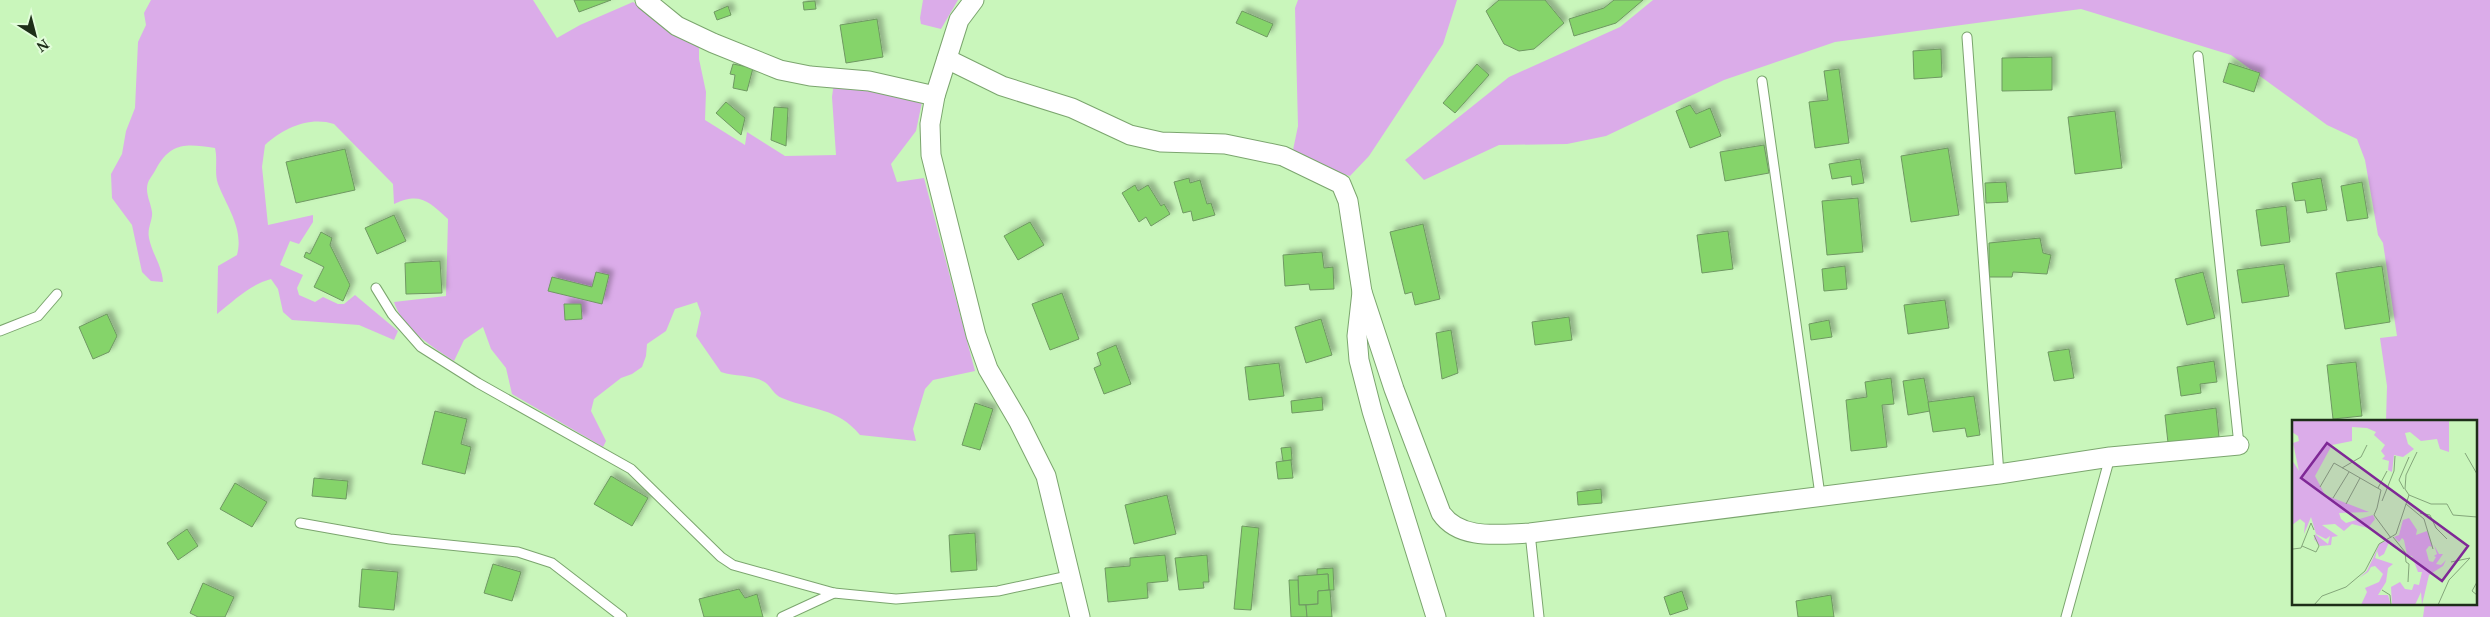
<svg xmlns="http://www.w3.org/2000/svg" width="2490" height="617" viewBox="0 0 2490 617" font-family="'Noto Serif',serif">
  <style>
    .green { fill: #dbace9 }
    .building { fill: #85d46b; stroke: #6f9862; filter: url(#shadow) }
    .lines { fill: none; stroke-linecap: round; stroke-linejoin: round }
    .lane-casing { stroke: #7ba56e; stroke-width: 11 }
    .street-casing { stroke: #7ba56e; stroke-width: 21 }
    .lane { stroke: #fff; stroke-width: 9 }
    .street { stroke: #fff; stroke-width: 19 }
    .inset-road { fill: none; stroke: #84a67a; stroke-width: 1 }
    .view { fill: #7f2896; fill-opacity: 0.15; stroke: #7f2896; stroke-width: 2.5 }
    .inset-edge { fill: none; stroke: #1d2e18; stroke-width: 2.5 }
  </style>
  <defs>
    <filter id="shadow"><feDropShadow dx="4.5" dy="-4.5" stdDeviation="2.5" flood-color="#0004"/></filter>
  </defs>
  <rect width="100%" height="100%" fill="#c9f6bb"/>
  <g class="green">
    <path d="M151 0H533L557 38 580 25 633 2 699 45V59L706 92 705 120 745 145 747 132 785 156 836 155 832 97 834 82 922 102 916 131 891 164 897 182 924 178 975 371 933 380 925 389 913 429 916 441 860 435C837 407 813 411 782 398 774 395 772 388 766 383 753 374 735 377 721 372L696 336 701 313 697 302 675 309 666 331 647 344 646 356 642 367 632 374 621 378 594 399 591 411 606 441 603 447 512 394 506 368 491 349 483 327 464 340 454 361C431 346 403 329 394 302L446 296 448 219C428 201 420 192 394 204L393 184 334 124C310 116 283 128 265 145L262 167 268 225 313 215V222L299 244 290 241 280 265 303 275 297 288 299 295 315 302 323 297 338 304H344L355 295 398 331 394 340 359 325 292 320 283 312 278 289 271 279C249 285 235 300 217 314L218 266 237 255C244 229 227 207 218 184 214 172 218 161 215 148 188 144 171 141 156 169 152 177 147 180 147 189 147 197 151 204 152 212 153 220 147 228 149 238 152 254 162 265 163 282L151 281 142 272 132 225 112 198 111 174 122 154 126 131 135 108 138 42 146 25 144 13Z"/>
    <path d="M923 0H958L941 29 921 24 920 18Z"/>
    <path d="M1298 0H1457L1443 44 1369 156 1350 176 1336 172 1293 150 1298 126 1295 8Z"/>
    <path d="M1653 0H2490V617H2423L2425 603H2476V421H2386L2387 386 2380 338 2397 336 2383 243 2378 235 2365 160 2357 139 2327 125 2231 55 2081 9 1835 42 1724 80 1606 136 1567 144 1499 145 1424 180 1405 160 1509 77 1620 27Z"/>
  </g>
  <g class="building">
    <path d="M574 0H611L579 12Z"/>
    <path d="M1499 0H1545L1564 23 1534 49 1519 51 1504 44 1486 11Z"/>
    <path d="M1614 0H1643L1616 23 1574 36 1569 19 1604 8Z"/>
    <path d="M815 1 816 9 804 10 803 2Z"/>
    <path d="M728 6 731 15 717 20 714 12Z"/>
    <path d="M1242 11 1273 24 1267 37 1236 23Z"/>
    <path d="M877 19 883 57 846 63 840 25Z"/>
    <path d="M1941 49 1942 77 1914 79 1913 51Z"/>
    <path d="M2052 57V90L2002 91V58Z"/>
    <path d="M2229 63 2260 73 2254 92 2223 82Z"/>
    <path d="M733 64 753 68 747 91 733 88 735 75 730 74Z"/>
    <path d="M1477 64 1489 75 1455 113 1443 103Z"/>
    <path d="M1839 69 1849 143 1815 148 1809 102 1828 100 1824 71Z"/>
    <path d="M726 102 745 118 741 135 716 113Z"/>
    <path d="M1690 105 1696 114 1710 108 1721 136 1690 148 1676 111Z"/>
    <path d="M774 107 788 108 786 146 771 140Z"/>
    <path d="M2115 111 2122 168 2075 174 2068 117Z"/>
    <path d="M1764 145 1769 173 1725 181 1720 152Z"/>
    <path d="M1948 148 1959 215 1911 222 1901 156Z"/>
    <path d="M345 149 355 190 296 203 286 162Z"/>
    <path d="M1860 159 1864 183 1852 185 1851 176 1832 179 1829 164Z"/>
    <path d="M1189 178 1190 183 1200 180 1207 204 1211 203 1215 215 1193 221 1191 211 1183 213 1174 182Z"/>
    <path d="M2321 178 2327 210 2307 213 2305 200 2295 201 2292 183Z"/>
    <path d="M2006 182 2008 202 1986 203 1985 183Z"/>
    <path d="M2362 182 2368 218 2347 221 2341 186Z"/>
    <path d="M1135 185 1138 191 1148 185 1161 206 1164 204 1170 214 1151 226 1146 217 1139 222 1122 193Z"/>
    <path d="M1858 198 1863 252 1827 255 1822 201Z"/>
    <path d="M2286 206 2290 242 2261 246 2256 210Z"/>
    <path d="M394 215 406 241 377 254 365 228Z"/>
    <path d="M1030 222 1044 245 1018 260 1004 236Z"/>
    <path d="M1423 224 1440 299 1415 305 1412 292 1405 294 1390 232Z"/>
    <path d="M1728 231 1733 269 1702 273 1697 235Z"/>
    <path d="M321 232 332 238 330 245 350 285 343 301 314 287 324 267 304 257 306 252 310 254Z"/>
    <path d="M2040 238 2043 253 2051 255 2047 274 2013 272 2012 277H1989V243Z"/>
    <path d="M1322 252 1324 268 1333 267 1334 289 1310 290 1309 284 1285 286 1283 255Z"/>
    <path d="M440 261 442 293 406 294 405 263Z"/>
    <path d="M2284 264 2289 296 2242 303 2237 270Z"/>
    <path d="M1845 266 1847 289 1824 291 1822 269Z"/>
    <path d="M2382 266 2390 322 2345 329 2336 273Z"/>
    <path d="M596 272 609 275 602 304 548 291 552 277 592 287Z"/>
    <path d="M2203 272 2215 318 2187 325 2175 279Z"/>
    <path d="M1062 293 1079 339 1050 350 1032 304Z"/>
    <path d="M1945 300 1949 328 1908 334 1904 305Z"/>
    <path d="M564 304H581L582 319 565 320Z"/>
    <path d="M107 314 117 336 109 352 93 359 79 327Z"/>
    <path d="M1569 317 1572 340 1535 345 1532 322Z"/>
    <path d="M1321 319 1332 355 1306 363 1295 327Z"/>
    <path d="M1829 320 1832 337 1811 340 1809 324Z"/>
    <path d="M1451 330 1458 373 1442 379 1436 333Z"/>
    <path d="M1116 345 1131 384 1104 394 1094 368 1101 365 1097 353Z"/>
    <path d="M2069 349 2074 378 2054 381 2048 352Z"/>
    <path d="M2214 361 2217 382 2200 384 2201 393 2181 396 2177 367Z"/>
    <path d="M2356 362 2362 416 2333 419 2327 365Z"/>
    <path d="M1279 363 1284 396 1249 400 1245 367Z"/>
    <path d="M1891 378 1894 404 1882 405 1887 447 1851 451 1846 400 1867 397 1865 382Z"/>
    <path d="M1924 378 1930 411 1908 415 1903 381Z"/>
    <path d="M1974 396 1980 435 1967 437 1965 428 1933 432 1928 402Z"/>
    <path d="M1322 397 1323 410 1292 413 1291 401Z"/>
    <path d="M975 403 993 409 980 450 962 445Z"/>
    <path d="M2216 408 2219 437 2168 443 2165 415Z"/>
    <path d="M435 411 467 419 461 444 471 447 465 474 422 464Z"/>
    <path d="M1291 447 1292 460 1283 461 1281 448Z"/>
    <path d="M1291 460 1293 478 1278 479 1276 462Z"/>
    <path d="M611 476 648 498 632 526 594 504Z"/>
    <path d="M314 478 348 481 346 499 312 496Z"/>
    <path d="M235 483 267 502 252 527 220 509Z"/>
    <path d="M1601 489 1602 503 1578 505 1577 492Z"/>
    <path d="M1167 495 1176 534 1134 544 1125 505Z"/>
    <path d="M1242 526 1259 528 1251 610 1234 609Z"/>
    <path d="M187 529 198 546 178 560 167 543Z"/>
    <path d="M975 533 977 570 951 572 949 535Z"/>
    <path d="M1165 555 1168 581 1147 583 1148 598 1108 602 1105 568 1130 566V558Z"/>
    <path d="M1207 555 1209 582H1203L1204 588 1179 590 1175 558Z"/>
    <path d="M493 564 521 572 512 601 484 593Z"/>
    <path d="M1333 568 1334 590H1329L1328 574 1317 575V569Z"/>
    <path d="M362 569 398 572 394 610 359 607Z"/>
    <path d="M1328 574 1329 590 1318 591V604L1299 605 1298 576Z"/>
    <path d="M1289 580H1298L1299 605H1306L1307 617H1291Z"/>
    <path d="M203 583 234 597 225 617H198L190 613Z"/>
    <path d="M739 589 745 598 757 594 763 617H704L699 599Z"/>
    <path d="M1330 590 1332 617H1307L1306 605 1318 604V591Z"/>
    <path d="M1682 591 1688 609 1670 615 1664 597Z"/>
    <path d="M1831 595 1834 617H1798L1796 601Z"/>
  </g>
  <g class="lines">
    <g class="lane-casing">
      <g id="lane">
        <path d="M1967 37 1999 474"/>
        <path d="M2198 56 2239 445"/>
        <path d="M1762 81 1820 495"/>
        <path d="M376 288 392 314 421 347 478 383 631 469 721 557 733 565 834 593 896 599 998 591 1068 576"/>
        <path d="M0 331 38 316 57 294"/>
        <path d="M300 523 390 539 518 552 552 563 622 617"/>
        <path d="M1530 533 1539 617"/>
        <path d="M782 617 834 593"/>
        <path d="M2066 617 2110 457"/>
      </g>
    </g>
    <g class="street-casing">
      <g id="street">
        <path d="M645 0 677 26 713 43 780 70 810 76 869 81 935 96"/>
        <path d="M974 0 959 20 935 96 930 124 931 155 976 335 988 369 1019 422 1046 476 1080 617"/>
        <path d="M947 59 1002 86 1072 108 1130 135 1161 142 1225 144 1283 156 1341 184 1348 201 1362 292 1357 336 1359 360 1372 411 1436 617"/>
        <path d="M1362 292 1394 389 1441 513C1460 541 1500 534 1530 533L1999 474 2110 457 2239 445"/>
      </g>
    </g>
    <use href="#lane" class="lane"/>
    <use href="#street" class="street"/>
  </g>
  <g transform="translate(2292 420)">
    <rect width="185" height="185" fill="#c9f6bb"/>
    <path d="M0 0H157V32L148 29 145 19 129 21 118 12 113 13 116 24 122 29 111 37 102 35 100 52 96 50 97 41 90 39 93 36 89 31 93 25 82 15 84 12 75 8 60 7V21L40 25 23 56 33 75 77 92 47 93 49 99 54 103 81 95 83 99 76 108 60 104 52 111 43 104 30 105 46 116 40 117 39 125 28 126 22 119 23 114 36 124 38 116 34 119 24 114 19 97 12 114 13 103 8 99 0 105V40L7 51 1 23 7 21 6 16 0 12ZM117 98 125 110 124 115 135 111 141 127 137 126 134 130 137 141 141 142 144 137 142 136 145 134 142 125 147 134H151L144 144 149 145 154 140 151 146 137 155 130 185 129 172 123 185H100L99 167 108 162 113 169 120 170 122 164 127 165 130 152H126L120 136 115 135 112 120 110 118 107 122 102 117 107 115 111 100ZM98 120 92 134 87 137 85 131 83 138 101 144 96 148 94 162 86 175H96L99 185H69L75 172 73 168 87 162 91 154 83 146 79 147 76 152 67 158 75 151 88 123Z" fill="#dbace9"/>
    <path class="inset-road" d="M125 32 114 55 113 69 117 75 139 84H155L161 95 185 97M173 33 185 54M50 48 69 37 75 25M28 67 42 43 89 70 85 88M86 68 95 51M112 69 107 60 117 37M41 78 57 52M90 81 102 51 103 36M54 84 68 58M114 84 132 99 141 129M85 88 82 95 99 118M128 93 138 95 144 108 155 119M101 117 113 132 114 142 117 144 116 162M10 126 24 132 27 126 22 115M1 129 9 128 19 103 22 110M185 162 180 171 185 175M90 170 98 175 99 185M22 185 30 176 54 167 73 151 87 124 104 114 117 75M146 185 157 160 178 138 159 142"/>
    <path class="view" d="M35 23 176 126 150 161 9 58Z"/>
    <rect width="185" height="185" class="inset-edge"/>
  </g>
  <g transform="translate(35 35) rotate(144)" stroke="#e2fdda" stroke-width="4" paint-order="stroke">
  <path d="M0-4L9 19L0 12L-9 19Z" fill="#1d2e18"/>
  <text y="-8" font-size="14" font-weight="bold" text-anchor="middle" fill="#1d2e18">N</text>
  </g>
</svg>
